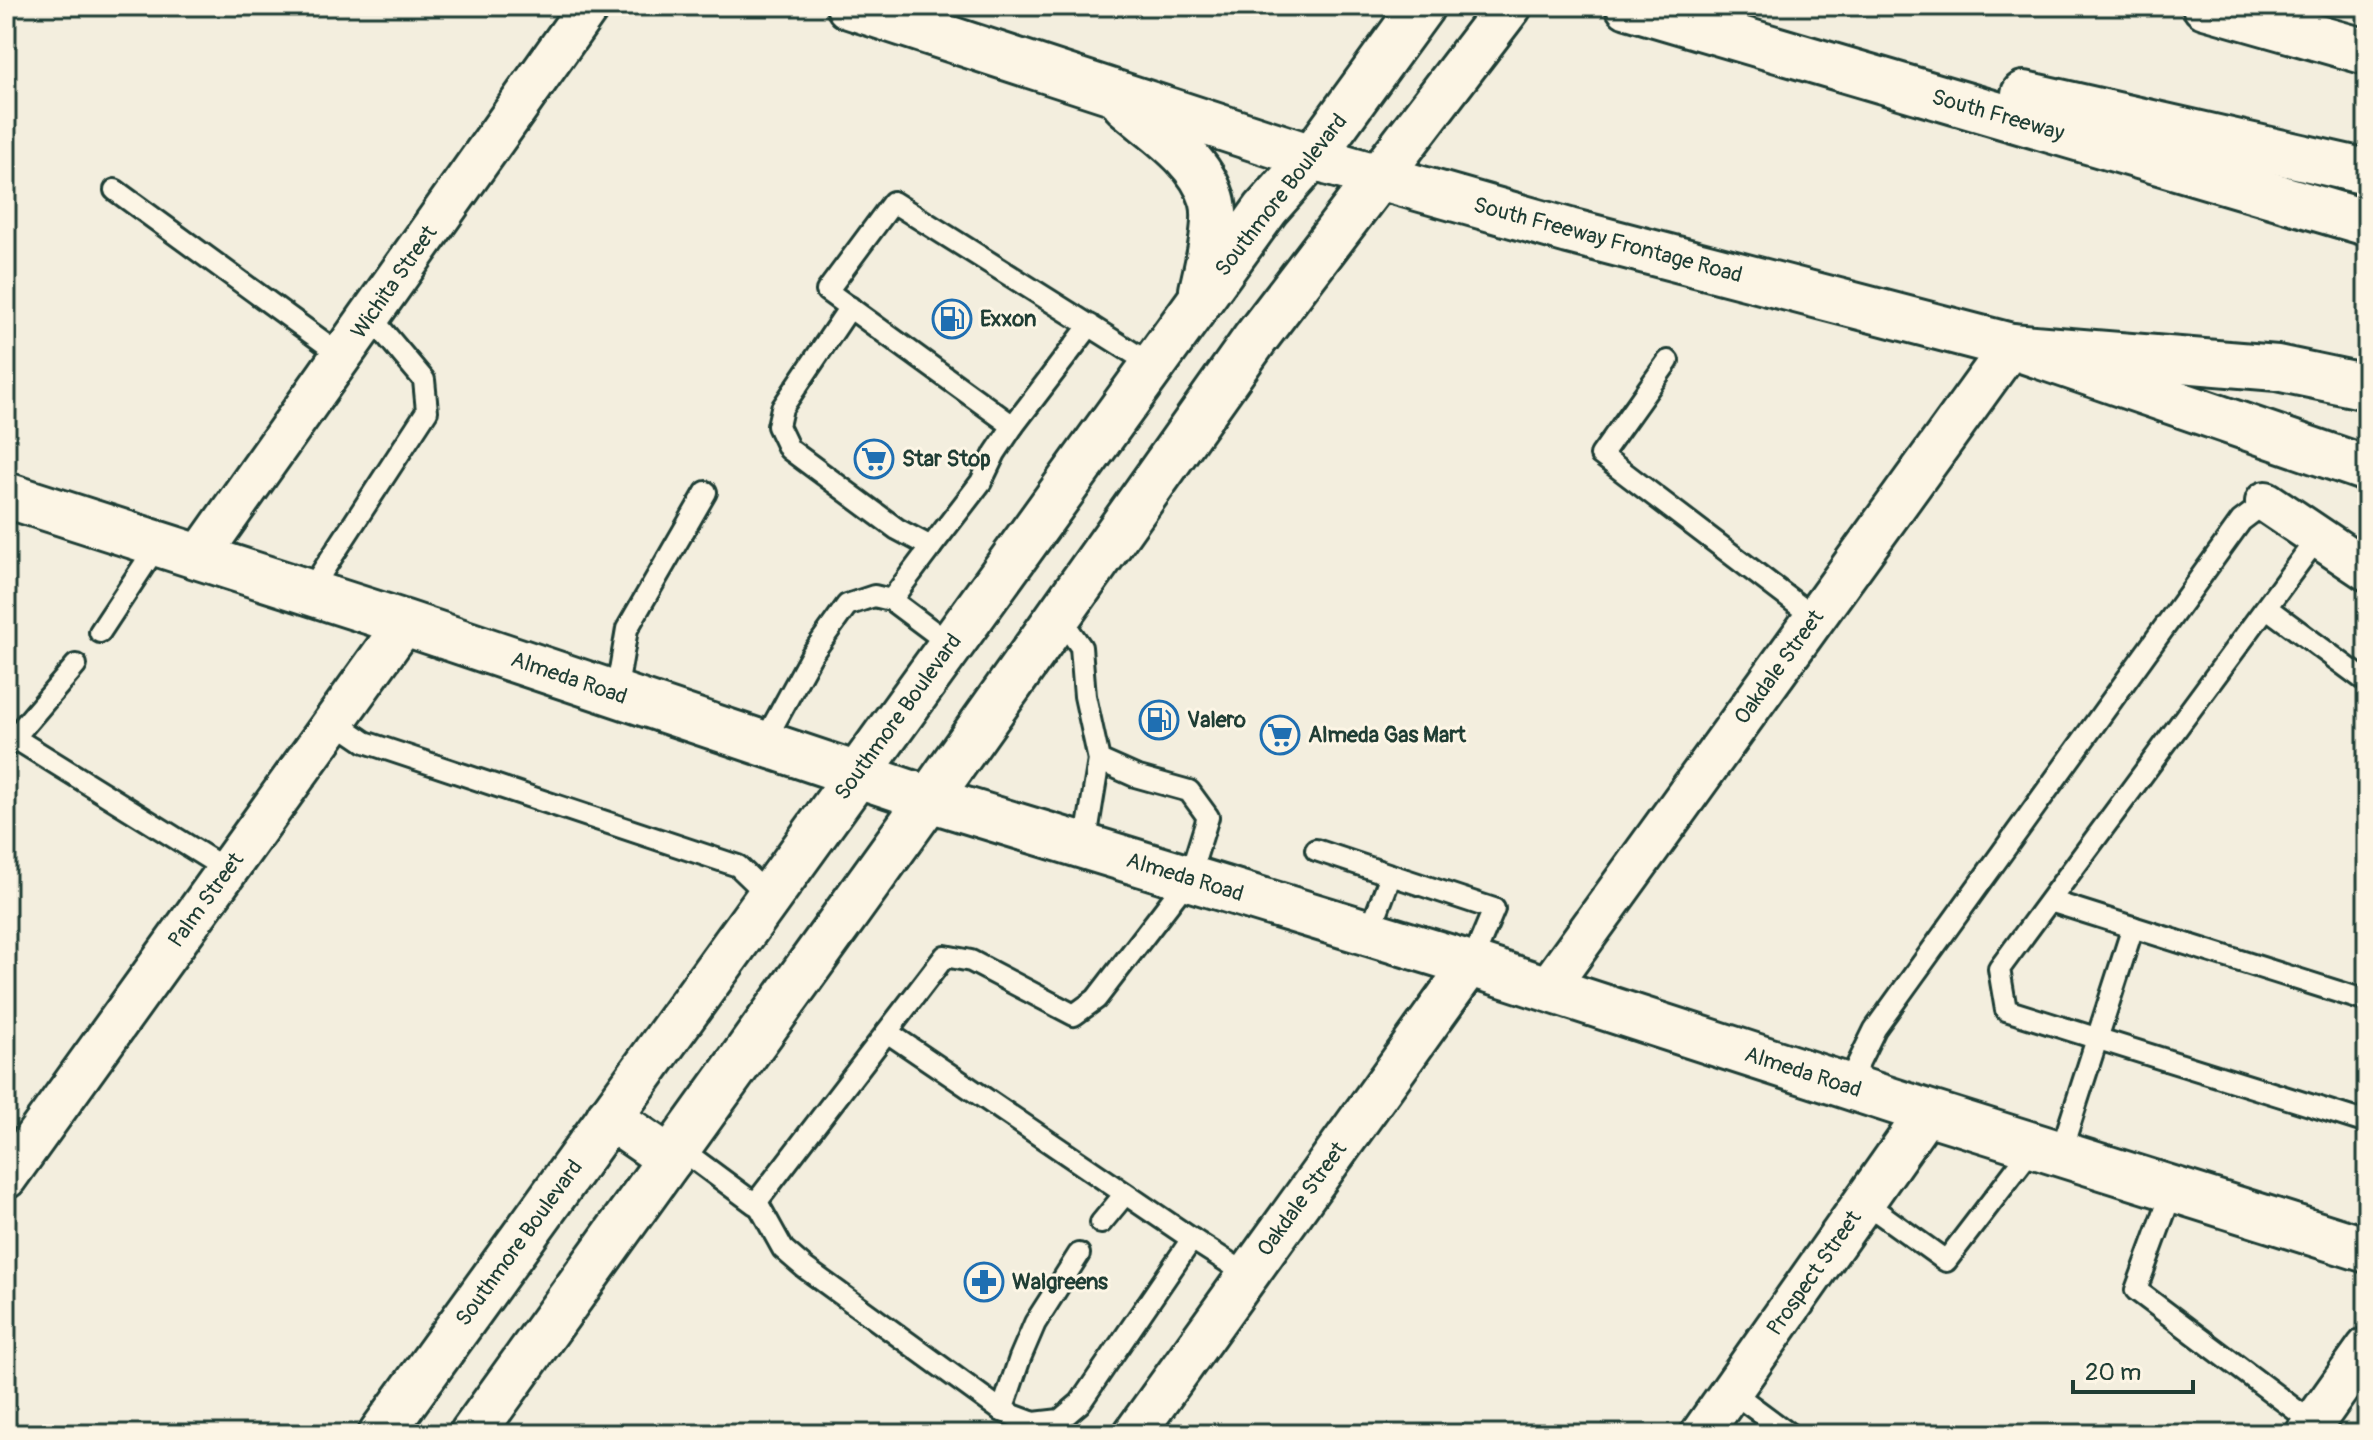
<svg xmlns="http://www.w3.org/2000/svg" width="2373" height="1440" viewBox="0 0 2373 1440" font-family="Pangolin,sans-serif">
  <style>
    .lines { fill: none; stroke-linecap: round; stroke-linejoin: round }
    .lane-casing { stroke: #1f3d34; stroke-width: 26 }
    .street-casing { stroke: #1f3d34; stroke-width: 46 }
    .secondary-casing { stroke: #1f3d34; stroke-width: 50 }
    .primary-casing { stroke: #1f3d34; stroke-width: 50 }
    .highway-casing { stroke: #1f3d34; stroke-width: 50 }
    .lane { stroke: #fcf5e5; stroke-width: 20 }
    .street { stroke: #fcf5e5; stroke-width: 40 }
    .secondary { stroke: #fcf5e5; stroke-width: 44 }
    .primary { stroke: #fcf5e5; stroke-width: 44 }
    .highway { stroke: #fcf5e5; stroke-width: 44 }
    .labels { text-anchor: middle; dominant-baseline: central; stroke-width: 6; stroke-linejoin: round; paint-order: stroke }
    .street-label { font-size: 22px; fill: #1f3d34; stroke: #fcf5e5 }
    .poi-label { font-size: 22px; font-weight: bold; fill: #1f3d34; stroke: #fcf5e5; text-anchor: start }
  </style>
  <rect width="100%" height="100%" fill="#f3eede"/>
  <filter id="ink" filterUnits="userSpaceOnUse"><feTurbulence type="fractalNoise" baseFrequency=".0125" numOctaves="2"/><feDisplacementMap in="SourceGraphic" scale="16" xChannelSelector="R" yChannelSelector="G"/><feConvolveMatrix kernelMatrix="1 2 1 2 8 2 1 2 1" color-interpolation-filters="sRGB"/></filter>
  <g filter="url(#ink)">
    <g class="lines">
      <g class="lane-casing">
        <g id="lane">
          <path d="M115 190 341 355"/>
          <path d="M850 307 782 408 778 426 789 449 897 529 931 547 981 482 995 453 1013 426"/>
          <path d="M1090 325 1013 426 827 291 893 202 1154 366"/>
          <path d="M1668 361 1601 455 1815 618"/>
          <path d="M2318 537 1999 969 2006 1010 2361 1121 2367 1114"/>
          <path d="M309 592 427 411 424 380 370 316"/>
          <path d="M891 600 931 547"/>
          <path d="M2267 608 2367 682"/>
          <path d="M100 632 158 544"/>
          <path d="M616 694 627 629 706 492"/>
          <path d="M334 721 365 742 738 866 769 896"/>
          <path d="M13 737 227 870"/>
          <path d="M763 744 812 654 847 605 874 596 891 600 951 645"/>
          <path d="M6 747 76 665"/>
          <path d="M1085 846 1099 760"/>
          <path d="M1316 850 1391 875"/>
          <path d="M2050 901 2367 1001"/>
          <path d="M1369 933 1391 875 1494 909 1471 964"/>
          <path d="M1847 1086 1875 1029 2241 521 2266 502"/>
          <path d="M678 1147 755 1204 945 956 971 961 1074 1015 1096 999 1189 878 1208 817 1189 791 1135 776 1099 760 1085 696 1081 647 1059 616"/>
          <path d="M2060 1154 2133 927"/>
          <path d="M2173 1189 2136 1290 2313 1423"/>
          <path d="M757 1202 783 1249 805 1268 1002 1411 1034 1423 1060 1420 1080 1403 1192 1239 887 1032"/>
          <path d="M1864 1202 1946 1261 2034 1146"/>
          <path d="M1101 1223 1125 1194"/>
          <path d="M1192 1239 1248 1275"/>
          <path d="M1731 1391 1789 1434"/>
          <path d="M1002 1411 1020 1358 1035 1323 1079 1254"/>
        </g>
      </g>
      <g class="street-casing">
        <g id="street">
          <path d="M2266 502 2367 570"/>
          <path d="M199 557 589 6"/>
          <path d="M1547 989 2011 346"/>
          <path d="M6 1178 405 623"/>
          <path d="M1134 1434 1471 964"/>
          <path d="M1701 1434 1927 1112"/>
          <path d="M2306 1434 2367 1348"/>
        </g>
      </g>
      <g class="secondary-casing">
        <g id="secondary">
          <path d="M849 6 1330 163 1569 231 2011 346 2367 469"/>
          <path d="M1125 104C1156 131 1199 157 1212 199 1219 222 1207 267 1202 290"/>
          <path d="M609 1117 670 1159"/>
          <path d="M381 1434 1266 209 1313 156 1422 6"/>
          <path d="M472 1434 929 799 1255 339 1509 6"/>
        </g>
      </g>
      <g class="primary-casing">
        <path id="primary" d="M6 495 405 623 929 799 1471 964 1927 1112 2367 1250"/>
      </g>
      <g class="highway-casing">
        <g id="highway">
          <path d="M1628 6 2367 223"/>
          <path d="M2205 6 2367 52"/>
          <path d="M2024 94 2367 172"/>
          <path d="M2011 346 2277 368 2367 387"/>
        </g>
      </g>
      <use href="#lane" class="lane"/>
      <use href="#street" class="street"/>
      <use href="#secondary" class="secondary"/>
      <use href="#primary" class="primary"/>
      <use href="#highway" class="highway"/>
    </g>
  </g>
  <defs>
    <g id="fuel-ring" transform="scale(2)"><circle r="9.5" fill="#fcf5e5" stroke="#1f6fb2" stroke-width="1.5"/><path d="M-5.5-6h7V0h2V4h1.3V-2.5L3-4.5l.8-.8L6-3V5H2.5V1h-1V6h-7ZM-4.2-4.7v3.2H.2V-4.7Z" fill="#1f6fb2"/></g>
    <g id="supermarket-ring" transform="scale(2)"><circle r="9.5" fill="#fcf5e5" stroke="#1f6fb2" stroke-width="1.5"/><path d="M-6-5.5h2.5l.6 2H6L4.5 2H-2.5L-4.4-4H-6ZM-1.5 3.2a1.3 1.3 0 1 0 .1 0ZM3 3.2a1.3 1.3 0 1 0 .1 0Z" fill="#1f6fb2"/></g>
    <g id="pharmacy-ring" transform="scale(2)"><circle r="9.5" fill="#fcf5e5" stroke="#1f6fb2" stroke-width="1.5"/><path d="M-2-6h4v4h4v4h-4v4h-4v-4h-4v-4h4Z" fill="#1f6fb2"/></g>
  </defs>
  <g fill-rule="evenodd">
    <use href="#fuel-ring" x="952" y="319"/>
    <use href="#supermarket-ring" x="874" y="459"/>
    <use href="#fuel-ring" x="1159" y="720"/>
    <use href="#supermarket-ring" x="1280" y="735"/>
    <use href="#pharmacy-ring" x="984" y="1282"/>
  </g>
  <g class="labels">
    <g class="street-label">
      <text transform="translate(1998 115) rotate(16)">South Freeway</text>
      <text transform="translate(1281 195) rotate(-52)">Southmore Boulevard</text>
      <text transform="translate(1608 240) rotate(15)">South Freeway Frontage Road</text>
      <text transform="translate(394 282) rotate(-55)">Wichita Street</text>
      <text transform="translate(1779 667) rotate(-54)">Oakdale Street</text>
      <text transform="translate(569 678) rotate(19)">Almeda Road</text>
      <text transform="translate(898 717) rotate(-54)">Southmore Boulevard</text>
      <text transform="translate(1185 877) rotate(17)">Almeda Road</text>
      <text transform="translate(206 900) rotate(-54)">Palm Street</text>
      <text transform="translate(1803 1072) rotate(18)">Almeda Road</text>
      <text transform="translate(1302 1199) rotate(-54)">Oakdale Street</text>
      <text transform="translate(519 1243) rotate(-54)">Southmore Boulevard</text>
      <text transform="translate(1814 1273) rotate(-55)">Prospect Street</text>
    </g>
    <g class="poi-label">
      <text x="980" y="319">Exxon</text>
      <text x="902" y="459">Star Stop</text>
      <text x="1187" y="720">Valero</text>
      <text x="1308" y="735">Almeda Gas Mart</text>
      <text x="1012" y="1282">Walgreens</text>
    </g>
  </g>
  <rect width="2373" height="1440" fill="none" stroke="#fcf5e5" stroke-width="32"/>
  <rect x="16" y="16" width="2341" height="1408" fill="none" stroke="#1f3d34" stroke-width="3" filter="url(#ink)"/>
  <path d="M2073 1380v12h120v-12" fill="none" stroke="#1f3d34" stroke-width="4"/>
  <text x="2085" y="1380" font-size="24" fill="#1f3d34" stroke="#fcf5e5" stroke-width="6" paint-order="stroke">20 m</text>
</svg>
